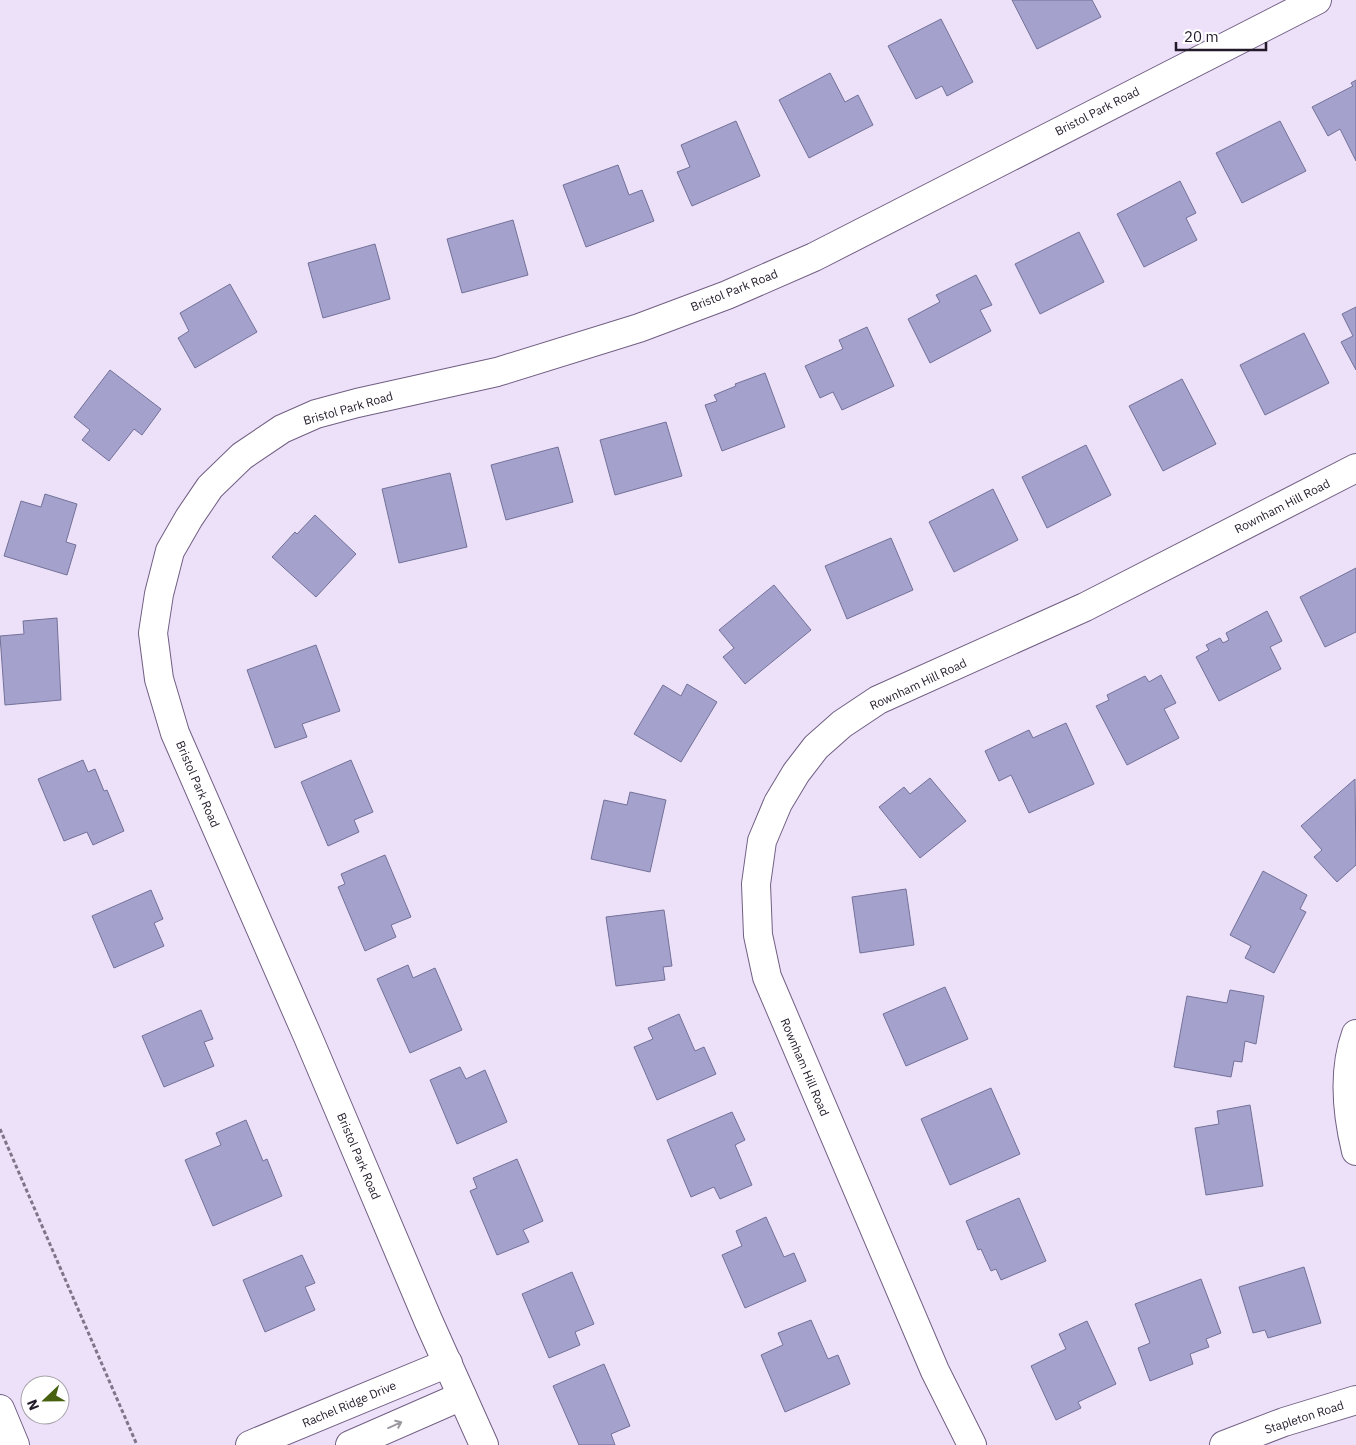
<svg xmlns="http://www.w3.org/2000/svg" width="1356" height="1445" viewBox="0 0 1356 1445" font-family="'IBM Plex Sans',sans-serif">
  <style>
    .building { fill: #a4a2cc; stroke: #737198 }
    .lines { fill: none; stroke-linecap: round; stroke-linejoin: round }
    .street-casing { stroke: #715f83; stroke-width: 30 }
    .secondary-casing { stroke: #715f83; stroke-width: 30 }
    .path { stroke: #7f7588; stroke-width: 3; stroke-dasharray: 4 2.5; stroke-linecap: butt }
    .street { stroke: #fff; stroke-width: 28 }
    .secondary { stroke: #fff; stroke-width: 28 }
    .oneway { stroke: #9c989f }
    .labels { text-anchor: middle; dominant-baseline: central; stroke-width: 5; stroke-linejoin: round; paint-order: stroke }
    .street-label { font-size: 12px; fill: #221a29; stroke: #fff }
  </style>
  <rect width="100%" height="100%" fill="#ede1fa"/>
  <g class="building">
    <path d="M1012 0H1092L1101 17 1037 49Z"/>
    <path d="M941 19 973 82 947 96 942 86 916 99 888 46Z"/>
    <path d="M830 73 845 102 858 95 873 125 809 158 779 100Z"/>
    <path d="M1356 80V161L1340 129 1328 136 1312 107 1353 86 1351 83Z"/>
    <path d="M736 121 760 176 692 206 677 172 690 167 681 145Z"/>
    <path d="M1280 121 1306 171 1242 203 1216 153Z"/>
    <path d="M618 165 629 195 642 190 654 221 586 247 563 185Z"/>
    <path d="M1180 181 1196 213 1186 218 1197 240 1144 267 1117 214Z"/>
    <path d="M513 220 528 275 462 293 447 239Z"/>
    <path d="M1079 232 1104 282 1040 314 1015 264Z"/>
    <path d="M375 244 390 299 323 318 308 263Z"/>
    <path d="M976 275 992 305 980 310 991 331 930 363 908 319 940 302 936 295Z"/>
    <path d="M230 284 257 332 195 368 178 338 189 331 180 313Z"/>
    <path d="M1356 307V370L1341 342 1353 336 1342 314Z"/>
    <path d="M867 327 894 386 842 410 833 392 820 398 805 366 843 349 839 340Z"/>
    <path d="M1304 333 1329 383 1265 415 1240 365Z"/>
    <path d="M110 370 161 409 142 435 134 429 109 461 82 440 90 430 74 417Z"/>
    <path d="M765 373 785 427 722 451 705 405 717 401 714 395 736 386 735 384Z"/>
    <path d="M1182 379 1216 444 1163 471 1129 406Z"/>
    <path d="M666 422 682 476 615 495 600 440Z"/>
    <path d="M1086 445 1111 495 1047 528 1022 477Z"/>
    <path d="M558 447 573 502 506 520 491 465Z"/>
    <path d="M450 473 467 547 399 563 382 489Z"/>
    <path d="M993 489 1018 540 954 572 929 522Z"/>
    <path d="M45 494 77 504 66 542 76 545 67 575 4 556 21 501 41 507Z"/>
    <path d="M315 515 356 554 316 597 272 557 295 532 297 534Z"/>
    <path d="M891 538 913 590 847 619 825 566Z"/>
    <path d="M1356 568V632L1325 647 1300 597Z"/>
    <path d="M774 585 811 630 745 684 723 657 734 648 719 630Z"/>
    <path d="M1267 611 1282 641 1270 647 1281 669 1219 701 1196 657 1209 650 1206 645 1220 638 1223 643 1229 640 1226 633Z"/>
    <path d="M57 618 61 700 5 705 0 636 24 634 23 621Z"/>
    <path d="M316 645 340 711 302 724 307 737 275 748 247 670Z"/>
    <path d="M1161 675 1176 703 1164 709 1179 738 1127 765 1096 706 1109 700 1107 695 1145 676 1149 682Z"/>
    <path d="M687 684 717 702 681 762 634 734 663 685 681 696Z"/>
    <path d="M1066 723 1094 784 1029 813 1011 775 999 781 985 751 1029 730 1033 738Z"/>
    <path d="M83 760 88 772 95 769 104 791 107 790 124 831 93 845 87 832 64 841 38 779Z"/>
    <path d="M351 760 373 812 354 820 359 832 328 846 301 782Z"/>
    <path d="M930 778 966 821 920 858 879 807 904 787 910 794Z"/>
    <path d="M1355 779 1356 865 1337 882 1314 857 1322 850 1301 826Z"/>
    <path d="M630 792 666 800 650 872 591 859 604 800 627 805Z"/>
    <path d="M385 855 411 917 391 925 396 937 365 951 338 887 345 884 341 874Z"/>
    <path d="M1263 871 1307 895 1300 909 1306 912 1274 973 1245 958 1251 946 1230 935Z"/>
    <path d="M906 889 914 945 860 953 852 897Z"/>
    <path d="M151 890 163 919 154 923 164 946 114 968 92 916Z"/>
    <path d="M664 910 672 966 663 967 665 980 616 986 606 917Z"/>
    <path d="M408 965 413 978 435 968 462 1030 410 1053 377 979Z"/>
    <path d="M945 987 968 1039 906 1066 883 1014Z"/>
    <path d="M1230 990 1264 996 1256 1044 1245 1041 1242 1062 1234 1061 1231 1077 1174 1067 1187 996 1227 1003Z"/>
    <path d="M201 1010 213 1039 204 1042 214 1066 164 1087 142 1036Z"/>
    <path d="M679 1014 695 1051 704 1047 716 1074 657 1100 634 1047 653 1039 648 1028Z"/>
    <path d="M460 1067 466 1079 485 1070 507 1122 457 1144 430 1080Z"/>
    <path d="M991 1088 1020 1154 950 1185 921 1119Z"/>
    <path d="M1250 1105 1263 1186 1206 1195 1195 1128 1219 1124 1217 1111Z"/>
    <path d="M732 1112 745 1140 735 1145 752 1185 720 1199 714 1187 691 1197 667 1140Z"/>
    <path d="M246 1120 263 1161 267 1159 282 1196 213 1226 185 1160 221 1145 216 1133Z"/>
    <path d="M517 1159 543 1221 523 1230 529 1242 497 1255 470 1191 477 1188 473 1178Z"/>
    <path d="M1019 1198 1046 1261 1001 1280 996 1269 991 1271 981 1249 978 1250 966 1221Z"/>
    <path d="M766 1217 784 1257 794 1253 806 1281 745 1308 722 1255 742 1246 736 1231Z"/>
    <path d="M302 1255 315 1283 305 1287 315 1310 265 1332 243 1280Z"/>
    <path d="M1304 1267 1321 1323 1268 1338 1265 1330 1253 1333 1239 1287Z"/>
    <path d="M572 1272 594 1324 575 1332 580 1345 549 1358 522 1294Z"/>
    <path d="M1201 1279 1221 1333 1206 1339 1209 1347 1190 1354 1193 1364 1150 1381 1138 1348 1150 1343 1135 1304Z"/>
    <path d="M811 1320 828 1359 838 1355 850 1384 785 1412 761 1355 783 1345 778 1333Z"/>
    <path d="M1087 1321 1116 1384 1078 1402 1081 1408 1056 1420 1031 1366 1066 1349 1059 1334Z"/>
    <path d="M604 1364 630 1426 611 1434 615 1445H579L553 1386Z"/>
  </g>
  <g class="lines">
    <g class="street-casing">
      <g id="street">
        <path d="M1356 1034C1343 1070 1347 1114 1356 1151"/>
        <path d="M250 1445 448 1363"/>
        <path d="M350 1445 462 1396"/>
        <path d="M484 1445 428 1320 308 1037 175 733 159 679 153 633 159 594 170 551 189 518 210 487 242 456 282 429 316 414 357 403 497 372 639 328 727 295 814 257 1317 0"/>
        <path d="M972 1445 935 1371 767 977 758 935 756 884 762 841 778 803 796 773 816 747 842 724 878 700 1085 607 1356 468"/>
        <path d="M1224 1445 1284 1422 1356 1400"/>
      </g>
    </g>
    <g class="secondary-casing">
      <path id="secondary" d="M0 1409 15 1445"/>
    </g>
    <path class="path" d="M0 1129 137 1445"/>
    <use href="#street" class="street"/>
    <use href="#secondary" class="secondary"/>
  </g>
  <defs><path id="oneway-shaft" d="M-6 0H5M1.5-3L5.5 0L1.5 3" fill="none" stroke-width="1.6" stroke-linecap="round" stroke-linejoin="round" transform="scale(1.25)"/></defs>
  <use class="oneway" href="#oneway-shaft" transform="translate(395 1425) rotate(-24)"/>
  <g class="labels">
    <g class="street-label">
      <text transform="translate(1097 111) rotate(-27)">Bristol Park Road</text>
      <text transform="translate(734 290) rotate(-22)">Bristol Park Road</text>
      <text transform="translate(348 408) rotate(-16)">Bristol Park Road</text>
      <text transform="translate(1282 506) rotate(-27)">Rownham Hill Road</text>
      <text transform="translate(918 684) rotate(-25)">Rownham Hill Road</text>
      <text transform="translate(198 784) rotate(67)">Bristol Park Road</text>
      <text transform="translate(805 1067) rotate(67)">Rownham Hill Road</text>
      <text transform="translate(359 1156) rotate(67)">Bristol Park Road</text>
      <text transform="translate(349 1404) rotate(-23)">Rachel Ridge Drive</text>
      <text transform="translate(1304 1417) rotate(-18)">Stapleton Road</text>
    </g>
  </g>
  <g transform="translate(45 1400) rotate(248)"><circle r="24" fill="#ffffff" stroke="#a7a3a9"/>
  <path d="M0-4L9 19L0 12L-9 19Z" fill="#476111"/>
  <text y="-8" font-size="14" font-weight="bold" text-anchor="middle" fill="#221a29">N</text>
  </g>
  <path d="M1176 42v8h90v-8" fill="none" stroke="#221a29" stroke-width="2.5"/>
  <text x="1184" y="42" font-size="15" fill="#221a29" stroke="#ffffff" stroke-width="4" paint-order="stroke">20 m</text>
</svg>
